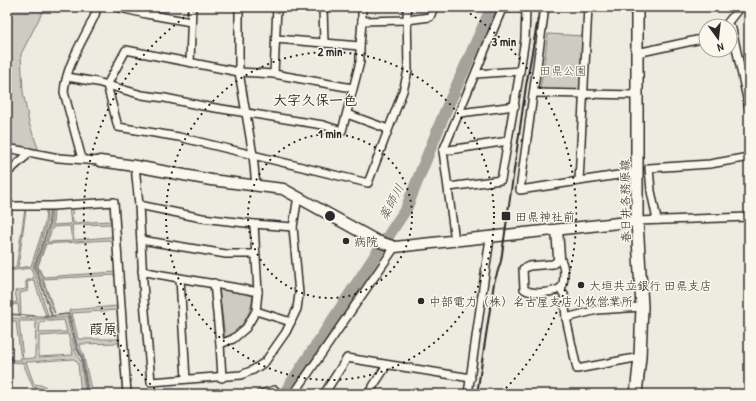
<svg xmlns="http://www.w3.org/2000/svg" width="756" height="401" viewBox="0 0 756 401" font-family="'Patrick Hand','Klee One',sans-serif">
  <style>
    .green { fill: #cecbc2; stroke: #7c7b76; fill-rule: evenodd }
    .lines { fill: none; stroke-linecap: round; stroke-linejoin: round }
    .stream { stroke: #74726e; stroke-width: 2 }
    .river { stroke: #a4a29a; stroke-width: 12 }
    .street-casing { stroke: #2b2b2b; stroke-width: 10 }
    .secondary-casing { stroke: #2b2b2b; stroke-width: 13 }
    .primary-casing { stroke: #2b2b2b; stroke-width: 14 }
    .street { stroke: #fbf7ec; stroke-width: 7 }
    .secondary { stroke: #fbf7ec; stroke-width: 10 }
    .primary { stroke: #fbf7ec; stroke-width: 11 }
    .rail { stroke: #2b2b2b; stroke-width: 2 }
    .ring { fill: none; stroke: #2b2b2b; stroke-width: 2; stroke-dasharray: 2 4 }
    .poi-dot { fill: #2b2b2b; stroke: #fbf7ec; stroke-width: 1.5 }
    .labels { text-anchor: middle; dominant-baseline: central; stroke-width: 3; stroke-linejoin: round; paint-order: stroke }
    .park-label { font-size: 12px; fill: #545351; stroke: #fbf7ec }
    .street-label { font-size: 12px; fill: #2b2b2b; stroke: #fbf7ec }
    .poi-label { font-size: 12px; fill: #2b2b2b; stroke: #fbf7ec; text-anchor: start }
    .water-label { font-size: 13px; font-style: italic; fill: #555552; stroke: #fbf7ec }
    .quarter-label { font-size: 14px; font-weight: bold; fill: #2b2b2b; stroke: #fbf7ec }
    .centre { fill: #2b2b2b; stroke: #fbf7ec; stroke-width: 2 }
    .ring-label { font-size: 12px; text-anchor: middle; font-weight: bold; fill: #2b2b2b; stroke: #fbf7ec; stroke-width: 3; stroke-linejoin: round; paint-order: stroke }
  </style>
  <rect width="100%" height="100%" fill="#eeebe0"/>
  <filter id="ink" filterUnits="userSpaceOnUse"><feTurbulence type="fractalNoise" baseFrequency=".025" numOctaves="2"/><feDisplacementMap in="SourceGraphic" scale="8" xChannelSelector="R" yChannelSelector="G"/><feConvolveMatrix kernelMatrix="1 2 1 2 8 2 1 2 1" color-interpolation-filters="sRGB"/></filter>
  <g filter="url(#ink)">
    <g class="green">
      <path d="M7 7H45L21 54 23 92 29 123 39 151 7 144Z"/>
      <path d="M548 34 585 36 581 91 540 90Z"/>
      <path d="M114 202 127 394H123L119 343 80 344 81 350 83 353 92 394H89L82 355 78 348 69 311 70 310 118 306 115 275 43 279 55 313H54L37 266 51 226 52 206ZM110 205 111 221 73 223 72 207ZM69 207 71 224 53 225 54 209ZM112 224V236L110 237 74 240 72 225ZM70 226 72 241 47 242 53 227ZM108 240 113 242 115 272 44 277 42 275 38 266 46 244ZM117 310 119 339H78L72 313Z"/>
      <path d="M47 206V223L33 266 48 315 46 316 34 280 27 282 28 291 20 293 21 315 19 314 18 304 7 306V304L17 302 15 291 26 289V281L34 278 31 268 7 271V269L16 268 25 209ZM46 208 45 223 31 266 18 268 26 209Z"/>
      <path d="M219 288 253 294C251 315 243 328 225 338Z"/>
      <path d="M67 317 75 351 81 362 85 394H81L78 363 74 359 26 362 34 384 45 386 46 394H43L42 389 33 387 23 363 11 362 9 355H7V353L10 354 12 360H21L16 321H7V318L49 319ZM64 320 67 332 39 333 40 322ZM19 321H36L35 358 23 359ZM68 334 73 355 39 357V336Z"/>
    </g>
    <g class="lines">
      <g class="stream">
        <path d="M50 208 49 225 35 266 52 316"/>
        <path d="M7 314 46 317 68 314 77 349 82 358 87 394"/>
      </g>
      <path class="river" d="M284 394 406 209 445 112 492 7"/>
      <g class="street-casing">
        <g id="street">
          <path d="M116 7 146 14 191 22"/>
          <path d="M239 7V72L253 155 256 186"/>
          <path d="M323 7 324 43"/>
          <path d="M545 7 520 190 638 172"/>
          <path d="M362 21 407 20 430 17 434 7"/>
          <path d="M725 26 740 7"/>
          <path d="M730 27 732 29 749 108"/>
          <path d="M276 39 360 46"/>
          <path d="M637 53 706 38"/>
          <path d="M190 62 192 7"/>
          <path d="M274 74 277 7"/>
          <path d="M67 77 97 82 142 95 165 98 203 106 323 125 342 131 360 62V46L362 21V7"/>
          <path d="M352 88 274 74 239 72 126 50 107 85 118 127 179 137 368 183 403 91 408 71 407 7"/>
          <path d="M534 93 637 95"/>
          <path d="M460 113 515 106"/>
          <path d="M347 114 388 129"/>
          <path d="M7 148 59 158 100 161"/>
          <path d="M443 151 508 141"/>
          <path d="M82 159 64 92C66 65 84 39 95 15L97 7"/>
          <path d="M135 166 139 205 144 300 151 382 241 375 253 370 265 362 286 332 297 309 299 294 293 227 298 196"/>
          <path d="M7 173 25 157 29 152"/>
          <path d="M579 181 588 7"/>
          <path d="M449 187 501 180 520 71"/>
          <path d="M139 205 202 218 254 224 293 227"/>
          <path d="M7 206H52L114 202 127 394"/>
          <path d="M657 220 651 191 649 168 710 164 749 157"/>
          <path d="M637 221 749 217"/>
          <path d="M141 240 226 254H255"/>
          <path d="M455 241 443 151 502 9H526L525 39 520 71 476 74"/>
          <path d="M559 257C565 264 565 278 562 287 555 293 532 295 524 289L523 269 529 266 553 264 556 262Z"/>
          <path d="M142 271C180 279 219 284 258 292"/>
          <path d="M180 279 186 379"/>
          <path d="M214 283 220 344 222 378"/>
          <path d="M560 289 564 294 566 318 597 310 642 307"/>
          <path d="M256 311 291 322"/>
          <path d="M566 318 577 369 640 357"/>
          <path d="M220 344 233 339 246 328 256 311 258 292 254 224"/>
          <path d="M260 394 275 390"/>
          <path d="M294 394 395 247"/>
          <path d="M324 394 347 358 471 378"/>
          <path d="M368 394 387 365"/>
          <path d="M468 394 490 238"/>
        </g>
      </g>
      <g class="secondary-casing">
        <g id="secondary">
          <path d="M100 161 135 166 211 180 283 189 377 241 395 247 637 221"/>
          <path d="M557 230 559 257"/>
        </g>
      </g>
      <g class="primary-casing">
        <path id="primary" d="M636 394 640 357 642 307 637 221V7"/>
      </g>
      <use href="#street" class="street"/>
      <use href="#secondary" class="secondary"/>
      <use href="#primary" class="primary"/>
      <path class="rail" d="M477 394 494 283 501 261 526 86 540 7"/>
    </g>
  </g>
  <g class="ring">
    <circle cx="330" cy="216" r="82"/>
    <circle cx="330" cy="216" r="164"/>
    <path d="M159 393A246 246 0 0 1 200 7M460 7A246 246 0 0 1 501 393"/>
  </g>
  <g class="poi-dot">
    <rect x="501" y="211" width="10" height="10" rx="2"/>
    <circle cx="346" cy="241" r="4"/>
    <circle cx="581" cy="285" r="4"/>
    <circle cx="421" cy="301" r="4"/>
  </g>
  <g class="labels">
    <g class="park-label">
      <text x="563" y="70">田県公園</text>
    </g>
    <g class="street-label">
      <text transform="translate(625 201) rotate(-91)">春日井各務原線</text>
    </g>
    <g class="poi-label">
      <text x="515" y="216">田県神社前</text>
      <text x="354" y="241">病院</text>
      <text x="589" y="285">大垣共立銀行 田県支店</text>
      <text x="429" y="301">中部電力（株）名古屋支店小牧営業所</text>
    </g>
    <g class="water-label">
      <text transform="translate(391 202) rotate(-62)">薬師川</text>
    </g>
    <g class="quarter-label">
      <text x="315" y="99">大字久保一色</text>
      <text x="103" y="328">葭原</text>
    </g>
  </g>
  <circle cx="330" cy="216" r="6" class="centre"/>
  <g class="ring-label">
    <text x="504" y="46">3 min</text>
    <text x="330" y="56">2 min</text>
    <text x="330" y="138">1 min</text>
  </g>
  <rect width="756" height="401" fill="none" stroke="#fbf7ec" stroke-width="24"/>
  <rect x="12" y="12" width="732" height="377" fill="none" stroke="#2b2b2b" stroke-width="1.5" filter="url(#ink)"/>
  <g transform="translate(718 38) rotate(165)"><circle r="19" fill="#fbf7ec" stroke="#a8a59f"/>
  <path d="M0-3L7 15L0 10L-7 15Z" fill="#2b2b2b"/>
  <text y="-6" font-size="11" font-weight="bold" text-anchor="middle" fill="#2b2b2b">N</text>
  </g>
</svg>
